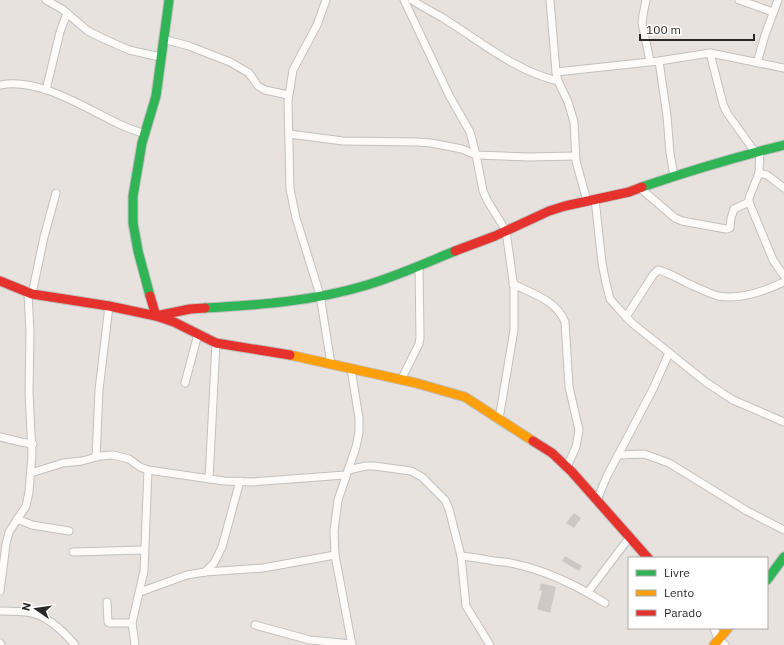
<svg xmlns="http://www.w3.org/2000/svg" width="784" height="645" viewBox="0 0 784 645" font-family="'IBM Plex Sans',sans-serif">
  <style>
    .building { fill: #cdc8c6 }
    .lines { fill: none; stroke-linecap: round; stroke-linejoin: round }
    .street-casing { stroke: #c1c0c1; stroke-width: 9 }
    .fast-casing { stroke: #c1c0c1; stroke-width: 11 }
    .slow-casing { stroke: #c1c0c1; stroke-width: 11 }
    .jam-casing { stroke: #c1c0c1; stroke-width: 11 }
    .street { stroke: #fcfbfa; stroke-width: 7 }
    .fast { stroke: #30b455; stroke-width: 9 }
    .slow { stroke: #ff9f0a; stroke-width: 9 }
    .jam { stroke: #e5322d; stroke-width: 9 }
  </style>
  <rect width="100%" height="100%" fill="#e8e2df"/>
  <g class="building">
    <path d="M574 513 581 518 574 528 566 523Z"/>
    <path d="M565 556 582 566 579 571 562 561Z"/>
    <path d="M541 583 556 587 550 613 537 609 542 591 539 590Z"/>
  </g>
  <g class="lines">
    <g class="street-casing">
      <g id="street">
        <path d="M46 0 62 9 88 31 102 38 129 50 160 57"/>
        <path d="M326 0 317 25 293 70 288 101 290 189 296 218 320 295 331 364"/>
        <path d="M404 0 449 95 470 132 476 155 483 191 487 200 506 231 514 288V330L499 419"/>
        <path d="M412 0C422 7 433 12 443 18 480 41 515 71 558 81"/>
        <path d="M550 0 556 72 558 81 568 102 574 122 576 161 587 201"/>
        <path d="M646 0 643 15 642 23 650 61"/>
        <path d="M739 0 773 12"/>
        <path d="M163 39 189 46 230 62 249 73 258 86 265 90 288 95"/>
        <path d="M710 53 723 104 727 113 755 152"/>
        <path d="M659 61 667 116 670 153 674 176"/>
        <path d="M757 63 765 35 778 0"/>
        <path d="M556 72 659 61 710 53 784 68"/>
        <path d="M0 85C39 77 85 108 119 124 127 128 136 131 145 134"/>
        <path d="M46 90 60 32 67 13"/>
        <path d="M289 134 343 141 418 142 431 143 462 149 476 155 529 157 575 156"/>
        <path d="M760 151 759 173 749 198V202L773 260 784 276"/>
        <path d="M759 173 767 175 784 188"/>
        <path d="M640 188 675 218 682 221 726 229 730 228 731 218 734 209 749 202"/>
        <path d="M595 199 602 263 606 283 610 299 617 307 632 323 707 383 733 400 784 422"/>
        <path d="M513 284C533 294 556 300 565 322L569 387 579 430 576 447 567 467"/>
        <path d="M32 294 44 237 56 193"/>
        <path d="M626 317 653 275 658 270C668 272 679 279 689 284 698 288 708 293 718 296 739 300 765 291 784 282"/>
        <path d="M351 369 359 418V432L356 447 338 500 334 531 335 555 352 645"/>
        <path d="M401 380 419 344 420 338 419 265"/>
        <path d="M185 383 198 334"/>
        <path d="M0 437 21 442 33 444"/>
        <path d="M618 455 644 454 669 463 747 511 784 530"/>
        <path d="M96 457 99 390 109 306"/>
        <path d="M348 470 366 466H374L411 471 422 477 445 500 449 509 461 556 466 606 490 645"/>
        <path d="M31 473 63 463 82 461 100 456 113 455 129 459 140 467 148 470 224 481 252 482 345 475"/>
        <path d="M209 479 216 343"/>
        <path d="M597 500 607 476 653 389 669 353"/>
        <path d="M17 519 32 525 69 531"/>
        <path d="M73 552 144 550"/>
        <path d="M461 556C472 557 482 559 494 561 501 562 508 562 515 564 548 571 576 585 605 603"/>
        <path d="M205 572 214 563 222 547 240 481"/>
        <path d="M0 591 6 544 9 532 26 506 29 492 32 454 29 392 30 332 28 293"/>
        <path d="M140 592 187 575 205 572 263 568 335 555"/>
        <path d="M588 592 629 538"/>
        <path d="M107 602 108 622 110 623H132"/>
        <path d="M0 611C10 611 22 611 32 613 49 617 64 632 75 645"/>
        <path d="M255 625 310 640 352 644"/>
        <path d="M714 628 718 639 725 645"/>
        <path d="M0 643 1 645"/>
        <path d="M135 645 132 623 144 571 148 470"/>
      </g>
    </g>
    <g class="fast-casing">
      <g id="fast">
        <path d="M642 187C689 171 736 157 784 145"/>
        <path d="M150 296 138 251 133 223V196L142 143 156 96 169 0"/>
        <path d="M205 308C259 305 315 301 367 285 397 276 426 263 455 251"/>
        <path d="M767 580 784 557"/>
      </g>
    </g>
    <g class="slow-casing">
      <g id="slow">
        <path d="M290 355 416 383 465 397 533 441"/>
        <path d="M714 645 728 628"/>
      </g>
    </g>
    <g class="jam-casing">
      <g id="jam">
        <path d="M455 251 495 236 549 211 565 206 629 192 642 187"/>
        <path d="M0 281 32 294 109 306 156 316 190 309 205 308"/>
        <path d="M150 296 156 316 174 322 216 343 290 355"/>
        <path d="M533 441 552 453 572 472 648 558"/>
      </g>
    </g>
    <use href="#street" class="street"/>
    <use href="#fast" class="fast"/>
    <use href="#slow" class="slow"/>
    <use href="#jam" class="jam"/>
  </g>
  <rect x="628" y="557" width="140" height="72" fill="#ffffff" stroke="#a9a9a9"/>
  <rect x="636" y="570" width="20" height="6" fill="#30b455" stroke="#a9a9a9"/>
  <text x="664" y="577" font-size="12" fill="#292929">Livre</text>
  <rect x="636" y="590" width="20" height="6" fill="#ff9f0a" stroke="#a9a9a9"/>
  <text x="664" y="597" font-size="12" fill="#292929">Lento</text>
  <rect x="636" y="610" width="20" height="6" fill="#e5322d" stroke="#a9a9a9"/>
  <text x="664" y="617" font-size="12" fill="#292929">Parado</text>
  <g transform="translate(36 609) rotate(283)" stroke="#ffffff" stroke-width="3" paint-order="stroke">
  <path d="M0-3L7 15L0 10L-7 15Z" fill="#292929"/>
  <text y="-6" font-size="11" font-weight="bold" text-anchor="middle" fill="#292929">N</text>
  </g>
  <path d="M640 34v6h114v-6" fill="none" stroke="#292929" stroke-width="2"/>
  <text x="646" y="34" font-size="12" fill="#292929" stroke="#ffffff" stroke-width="3" paint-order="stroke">100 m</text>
</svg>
